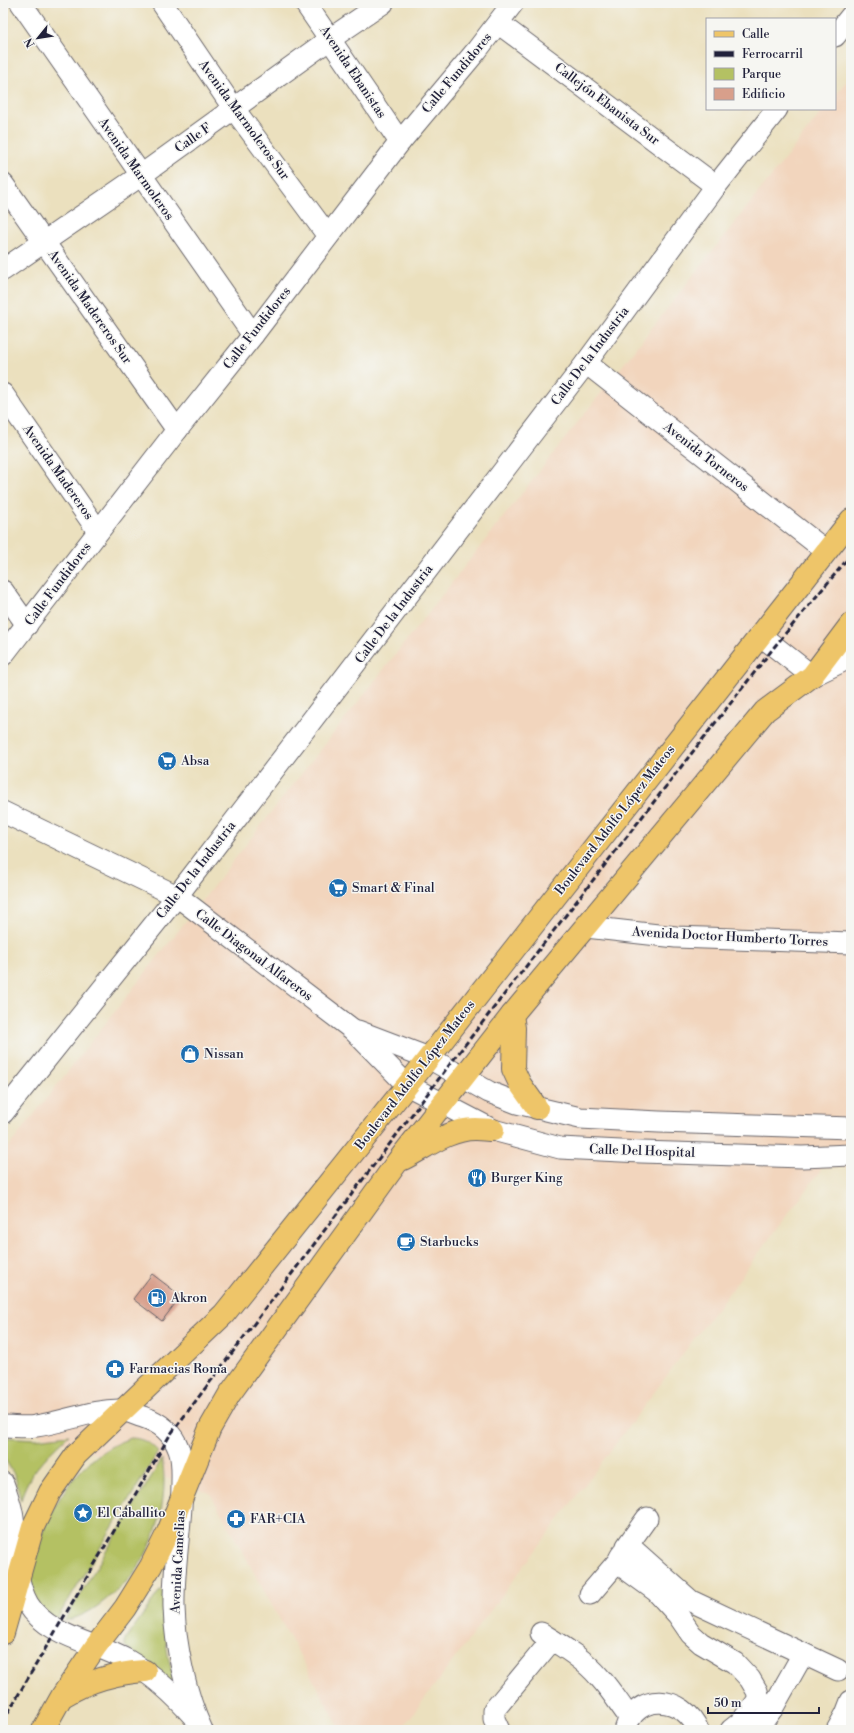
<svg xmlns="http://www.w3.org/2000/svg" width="854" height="1733" viewBox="0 0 854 1733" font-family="'Libre Bodoni',serif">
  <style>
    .built { fill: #f2d5bd }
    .green { fill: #b4c163; stroke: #6b724f }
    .building { fill: #d89f8b }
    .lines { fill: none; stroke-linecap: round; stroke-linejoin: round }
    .minor-casing { stroke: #686469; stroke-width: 23 }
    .major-casing { stroke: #686469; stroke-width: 24 }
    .minor { stroke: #fff; stroke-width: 21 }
    .major { stroke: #eec569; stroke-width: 22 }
    .rail { stroke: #22223b; stroke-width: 3; stroke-dasharray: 6 3; stroke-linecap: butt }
    .labels { text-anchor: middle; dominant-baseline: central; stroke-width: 3; stroke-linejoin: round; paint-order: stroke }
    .street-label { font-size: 13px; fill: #22223b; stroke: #f6f6f2 }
    .poi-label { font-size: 13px; fill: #22223b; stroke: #f6f6f2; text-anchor: start }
  </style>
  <rect width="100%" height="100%" fill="#f6f6f2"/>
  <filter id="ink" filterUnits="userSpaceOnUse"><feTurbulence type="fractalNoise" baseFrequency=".025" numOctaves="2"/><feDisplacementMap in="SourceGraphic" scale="8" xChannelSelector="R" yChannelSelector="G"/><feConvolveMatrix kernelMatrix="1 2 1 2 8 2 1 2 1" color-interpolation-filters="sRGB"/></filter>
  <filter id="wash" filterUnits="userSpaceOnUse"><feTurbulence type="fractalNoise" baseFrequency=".012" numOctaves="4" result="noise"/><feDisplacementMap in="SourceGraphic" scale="16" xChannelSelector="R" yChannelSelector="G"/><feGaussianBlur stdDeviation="0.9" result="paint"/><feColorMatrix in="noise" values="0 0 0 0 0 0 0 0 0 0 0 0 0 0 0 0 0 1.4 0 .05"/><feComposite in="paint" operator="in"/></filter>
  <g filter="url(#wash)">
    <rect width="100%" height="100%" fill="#ebe0be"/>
    <path class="built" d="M851 75V1167H823L401 1730H341L210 1493 3 1422V1154L824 109H835V96Z"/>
    <g class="green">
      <path d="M69 1435C50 1453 26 1474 21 1501L15 1476 3 1456V1437L35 1439Z"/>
      <path d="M131 1438C141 1438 152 1443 158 1452L57 1619 41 1612C38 1605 31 1595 30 1587 29 1578 32 1568 34 1560 45 1511 81 1453 131 1438Z"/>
      <path d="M162 1459C170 1498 154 1553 127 1581 122 1586 116 1590 111 1595 97 1608 83 1617 64 1621Z"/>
      <path d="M160 1590H162L164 1593C165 1622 164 1653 175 1680 177 1688 182 1696 185 1703L143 1660 125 1646V1640Z"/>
    </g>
    <g id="blocks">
      <path class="building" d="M152 1274 181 1296 162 1321 133 1299Z"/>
    </g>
  </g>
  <g filter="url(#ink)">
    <use href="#blocks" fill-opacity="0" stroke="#686469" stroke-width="1"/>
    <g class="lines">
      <g class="minor-casing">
        <g id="minor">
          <path d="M21 3 253 335"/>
          <path d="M162 3 234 109 328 236"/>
          <path d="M305 3 400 142"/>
          <path d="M498 23 716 186"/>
          <path d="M835 36 851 16"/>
          <path d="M3 184 177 430"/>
          <path d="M3 270 140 176 330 39 383 3"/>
          <path d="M586 363 826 551"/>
          <path d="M3 394 98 531"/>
          <path d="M3 591 27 625"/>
          <path d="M760 635 812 676 851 657"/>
          <path d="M3 655 177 430 253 335 400 142 477 50 513 3"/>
          <path d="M3 812 177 896 352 1029 407 1085 493 1130 560 1148 641 1152 802 1157 851 1155"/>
          <path d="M586 927 676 937 851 943"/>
          <path d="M358 1031 429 1058 489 1092 517 1103 580 1118 659 1122 851 1128"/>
          <path d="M3 1113 177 896 586 363 716 186 777 109"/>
          <path d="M3 1426C14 1426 26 1428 36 1426 65 1422 93 1409 122 1410 129 1411 136 1415 143 1417 159 1422 173 1433 179 1450 183 1460 182 1473 182 1483 182 1524 173 1566 174 1607 175 1645 186 1696 202 1730"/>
          <path d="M3 1483C6 1492 10 1502 12 1512 18 1542 12 1576 28 1604 48 1637 95 1642 127 1660 153 1675 175 1695 194 1717"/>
          <path d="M626 1550 630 1549 636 1552 691 1601 838 1670"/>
          <path d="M619 1560 620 1564 623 1567 656 1591 678 1615 691 1634 701 1643 735 1663 750 1679 757 1691 759 1699 772 1709"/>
          <path d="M590 1594 619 1560C620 1554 626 1552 627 1546L647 1518"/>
          <path d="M541 1633C562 1646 584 1659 600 1678 611 1690 620 1705 630 1718"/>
          <path d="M499 1730 494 1719V1710L552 1640"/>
          <path d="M625 1730C636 1691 684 1695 698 1730"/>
          <path d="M731 1730 741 1722 759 1699"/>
          <path d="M757 1730 772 1709 803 1654"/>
          <path d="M837 1730 846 1714 851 1701"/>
        </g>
      </g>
      <g class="major-casing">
        <g id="major">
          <path d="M512 1015 514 1028 513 1069 520 1084 537 1108"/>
          <path d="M403 1159C425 1148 449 1129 475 1129 481 1129 487 1130 493 1130"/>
          <path d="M3 1633 33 1527 50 1492 76 1455 224 1314 417 1073 851 520"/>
          <path d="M65 1695C90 1680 115 1673 145 1671"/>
          <path d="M43 1730 62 1696 96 1646 125 1608 151 1566 168 1532 210 1428 229 1395 398 1161 512 1015 765 711 812 676 851 624"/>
        </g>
      </g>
      <use href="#minor" class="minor"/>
      <use href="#major" class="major"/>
      <path class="rail" d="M3 1721 170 1435 447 1068 775 646 851 555"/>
    </g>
  </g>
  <defs>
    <g id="supermarket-disc" transform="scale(1)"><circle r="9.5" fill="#1f6fb2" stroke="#f6f6f2"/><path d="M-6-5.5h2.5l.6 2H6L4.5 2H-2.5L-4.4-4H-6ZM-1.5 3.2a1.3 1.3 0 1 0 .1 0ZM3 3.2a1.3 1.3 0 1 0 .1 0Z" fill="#fff"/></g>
    <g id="shop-disc" transform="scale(1)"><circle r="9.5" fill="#1f6fb2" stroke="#f6f6f2"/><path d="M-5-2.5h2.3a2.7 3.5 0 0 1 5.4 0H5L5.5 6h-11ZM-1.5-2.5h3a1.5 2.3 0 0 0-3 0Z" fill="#fff"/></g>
    <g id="restaurant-disc" transform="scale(1)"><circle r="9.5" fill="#1f6fb2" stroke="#f6f6f2"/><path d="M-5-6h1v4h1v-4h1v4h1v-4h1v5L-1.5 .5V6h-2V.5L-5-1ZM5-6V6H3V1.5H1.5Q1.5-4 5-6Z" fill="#fff"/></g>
    <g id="cafe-disc" transform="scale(1)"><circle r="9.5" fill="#1f6fb2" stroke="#f6f6f2"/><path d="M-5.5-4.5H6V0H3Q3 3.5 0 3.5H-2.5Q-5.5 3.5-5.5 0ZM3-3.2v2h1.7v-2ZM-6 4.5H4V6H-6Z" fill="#fff"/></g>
    <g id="fuel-disc" transform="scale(1)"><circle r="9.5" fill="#1f6fb2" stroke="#f6f6f2"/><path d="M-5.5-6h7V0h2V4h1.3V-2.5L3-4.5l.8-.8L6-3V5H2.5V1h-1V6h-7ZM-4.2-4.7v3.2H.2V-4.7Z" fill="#fff"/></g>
    <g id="pharmacy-disc" transform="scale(1)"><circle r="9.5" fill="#1f6fb2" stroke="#f6f6f2"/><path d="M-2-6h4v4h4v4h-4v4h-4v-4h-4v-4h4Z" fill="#fff"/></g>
    <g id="sight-disc" transform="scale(1)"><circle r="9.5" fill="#1f6fb2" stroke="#f6f6f2"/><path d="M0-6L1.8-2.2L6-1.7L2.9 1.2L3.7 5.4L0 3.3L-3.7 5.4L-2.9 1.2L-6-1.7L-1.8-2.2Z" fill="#fff"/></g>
  </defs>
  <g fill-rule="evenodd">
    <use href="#supermarket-disc" x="167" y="761"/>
    <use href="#supermarket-disc" x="338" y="888"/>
    <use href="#shop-disc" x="190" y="1054"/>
    <use href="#restaurant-disc" x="477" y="1178"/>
    <use href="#cafe-disc" x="406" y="1242"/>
    <use href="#fuel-disc" x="157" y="1298"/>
    <use href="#pharmacy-disc" x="115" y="1369"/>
    <use href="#sight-disc" x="83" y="1513"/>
    <use href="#pharmacy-disc" x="236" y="1519"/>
  </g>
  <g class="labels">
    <g class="street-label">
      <text transform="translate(353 72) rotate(56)">Avenida Ebanistas</text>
      <text transform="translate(457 73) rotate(-50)">Calle Fundidores</text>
      <text transform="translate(607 104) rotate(37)">Callejón Ebanista Sur</text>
      <text transform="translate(244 120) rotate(54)">Avenida Marmoleros Sur</text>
      <text transform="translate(193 138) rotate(-35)">Calle F</text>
      <text transform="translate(136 169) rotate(55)">Avenida Marmoleros</text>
      <text transform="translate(90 307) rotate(55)">Avenida Madereros Sur</text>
      <text transform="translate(257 328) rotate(-52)">Calle Fundidores</text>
      <text transform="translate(590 356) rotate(-53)">Calle De la Industria</text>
      <text transform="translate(706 457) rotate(38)">Avenida Torneros</text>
      <text transform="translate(58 472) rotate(55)">Avenida Madereros</text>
      <text transform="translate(58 584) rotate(-53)">Calle Fundidores</text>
      <text transform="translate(394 614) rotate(-53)">Calle De la Industria</text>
      <text transform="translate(615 820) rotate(-52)">Boulevard Adolfo López Mateos</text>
      <text transform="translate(196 870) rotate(-52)">Calle De la Industria</text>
      <text transform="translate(730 937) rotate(3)">Avenida Doctor Humberto Torres</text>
      <text transform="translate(254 955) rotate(37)">Calle Diagonal Alfareros</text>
      <text transform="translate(415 1075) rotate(-52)">Boulevard Adolfo López Mateos</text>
      <text transform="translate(642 1151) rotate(2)">Calle Del Hospital</text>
      <text transform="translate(178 1562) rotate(-87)">Avenida Camelias</text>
    </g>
    <g class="poi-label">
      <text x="181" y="761">Absa</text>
      <text x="352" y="888">Smart &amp; Final</text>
      <text x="204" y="1054">Nissan</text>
      <text x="491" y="1178">Burger King</text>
      <text x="420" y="1242">Starbucks</text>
      <text x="171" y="1298">Akron</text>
      <text x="129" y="1369">Farmacias Roma</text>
      <text x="97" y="1513">El Caballito</text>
      <text x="250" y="1519">FAR+CIA</text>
    </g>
  </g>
  <rect width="854" height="1733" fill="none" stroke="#f6f6f2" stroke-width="16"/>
  <rect x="706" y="18" width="130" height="92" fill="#f6f6f2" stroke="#a1a1a9"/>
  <rect x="714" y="31" width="20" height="6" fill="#eec569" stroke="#a1a1a9"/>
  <text x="742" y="38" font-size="12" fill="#22223b">Calle</text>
  <rect x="714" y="51" width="20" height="6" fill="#22223b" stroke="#a1a1a9"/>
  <text x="742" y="58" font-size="12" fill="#22223b">Ferrocarril</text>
  <rect x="714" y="68" width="20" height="12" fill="#b4c163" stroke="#a1a1a9"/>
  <text x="742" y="78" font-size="12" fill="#22223b">Parque</text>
  <rect x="714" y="88" width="20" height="12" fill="#d89f8b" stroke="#a1a1a9"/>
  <text x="742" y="98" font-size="12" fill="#22223b">Edificio</text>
  <g transform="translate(38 38) rotate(240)" stroke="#f6f6f2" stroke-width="3" paint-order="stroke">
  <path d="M0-3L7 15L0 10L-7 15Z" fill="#22223b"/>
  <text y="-6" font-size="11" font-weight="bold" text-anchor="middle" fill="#22223b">N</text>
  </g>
  <path d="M708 1707v6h111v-6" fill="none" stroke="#22223b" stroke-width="2"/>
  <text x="714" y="1707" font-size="12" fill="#22223b" stroke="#f6f6f2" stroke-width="3" paint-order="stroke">50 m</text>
</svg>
